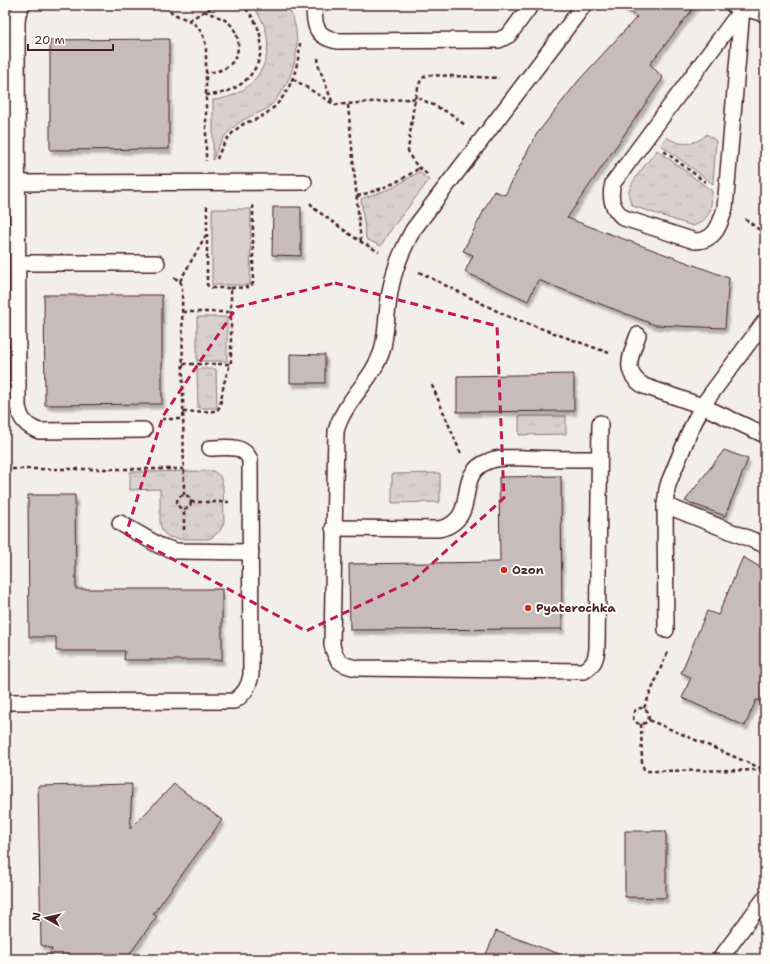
<svg xmlns="http://www.w3.org/2000/svg" width="770" height="964" viewBox="0 0 770 964" font-family="'Shantell Sans',sans-serif">
  <style>
    .grass { fill: url(#grass-tufts); stroke: #92787d }
    .pitch { fill: #d9d0cf; stroke: #92787d }
    .building { fill: #c8bbbb; stroke: #4a1f2b; filter: url(#shadow) }
    .lines { fill: none; stroke-linecap: round; stroke-linejoin: round }
    .service-casing { stroke: #4a1f2b; stroke-width: 18 }
    .path { stroke: #4a1f2b; stroke-width: 2.5; stroke-dasharray: 4 3; stroke-linecap: butt }
    .service { stroke: #fdfcf7; stroke-width: 15 }
    .marked { fill: none; stroke: #c2185b; stroke-width: 3; stroke-dasharray: 8 5; stroke-linejoin: round }
    .poi-dot { fill: #c8321e; stroke: #fdfcf7; stroke-width: 1.5 }
    .labels { text-anchor: middle; dominant-baseline: central; stroke-width: 4; stroke-linejoin: round; paint-order: stroke }
    .poi-label { font-size: 12px; font-weight: bold; fill: #4a1f2b; stroke: #fdfcf7; text-anchor: start }
  </style>
  <defs>
    <pattern id="grass-tufts" width="24" height="20" patternUnits="userSpaceOnUse"><rect width="24" height="20" fill="#d9d0cf"/><path d="M3 7l-1-3M5 7V3M7 7l1-3M15 17l-1-3M17 17v-4M19 17l1-3" fill="none" stroke="#bcb2b2"/></pattern>
    <filter id="shadow"><feDropShadow dx="2.5" dy="4.5" stdDeviation="1" flood-color="#0004"/></filter>
  </defs>
  <rect width="100%" height="100%" fill="#f2efeb"/>
  <filter id="ink" filterUnits="userSpaceOnUse"><feTurbulence type="fractalNoise" baseFrequency=".025" numOctaves="2"/><feDisplacementMap in="SourceGraphic" scale="8" xChannelSelector="R" yChannelSelector="G"/><feConvolveMatrix kernelMatrix="1 2 1 2 8 2 1 2 1" color-interpolation-filters="sRGB"/></filter>
  <g filter="url(#ink)">
    <g class="grass">
      <path d="M251 5H287C306 37 296 80 270 106 264 112 256 113 249 117 230 126 219 141 213 160V100C262 96 286 42 251 5Z"/>
      <path d="M707 134 716 141 713 184 661 145 667 137C680 147 696 145 707 134Z"/>
      <path d="M657 150 712 191C711 208 712 219 693 226L633 206C630 201 628 197 629 191 631 181 650 159 657 150Z"/>
      <path d="M419 172 429 180 387 235 381 246 366 239 361 199 392 188Z"/>
      <rect x="197" y="317" width="30" height="44"/>
      <path d="M197 369H216L217 408H198Z"/>
      <path d="M519 416H566V434L519 435Z"/>
      <path d="M213 471 220 476 223 485 224 522 220 531 211 538 208 539H180L169 537 165 534 162 530 160 523V489L130 490V472Z"/>
      <path d="M440 473V502L392 503V474Z"/>
    </g>
    <path class="pitch" d="M212 209H251L250 285H212Z"/>
    <g class="building">
      <path d="M621 5H696L650 64 663 78 567 218 729 278 725 328 655 325 538 280 528 301 465 272 473 255 463 251 494 191 505 195 536 135 579 80 637 17Z"/>
      <path d="M169 39V149L50 150V40Z"/>
      <path d="M273 207H301V256L272 255Z"/>
      <path d="M44 295H162V404L45 405Z"/>
      <path d="M290 354 325 355V383H290Z"/>
      <path d="M574 374V411L457 412V376Z"/>
      <path d="M724 450 748 459 725 516 685 501Z"/>
      <path d="M561 476 562 629 350 630 349 564 500 562 499 477Z"/>
      <path d="M28 495H75L76 589H222V660H124L125 651H56V637H29Z"/>
      <path d="M743 557 765 570V702L756 700 745 726 682 698 691 677 681 673 707 611 718 615Z"/>
      <path d="M132 784 130 829 174 784 222 820 153 914 157 916 126 959H48L52 949 41 945 38 786Z"/>
      <path d="M625 831H666V898L625 897Z"/>
      <path d="M496 931 565 956 564 959H484Z"/>
    </g>
    <g class="lines">
      <g class="service-casing">
        <g id="service">
          <path d="M22 5 18 13 17 23 18 406C20 419 26 426 39 431L144 430"/>
          <path d="M314 5C314 25 315 37 338 41L499 40 509 35 531 5"/>
          <path d="M584 5 413 230C399 256 391 277 388 306 386 321 386 336 382 351 372 381 344 401 336 431L332 645C336 662 341 665 357 668L584 671C594 665 596 659 597 648L600 423"/>
          <path d="M733 5 765 14"/>
          <path d="M742 9 725 208C720 225 715 241 695 241L624 218C612 209 609 198 613 183Z"/>
          <path d="M5 183 304 182"/>
          <path d="M18 263H157"/>
          <path d="M638 335C631 355 621 372 644 386L702 406 765 435"/>
          <path d="M665 505 765 545"/>
          <path d="M120 523 160 546 176 551 251 552"/>
          <path d="M333 528 439 529C442 528 447 527 450 525 477 510 455 473 489 461 501 456 516 458 529 458 552 459 576 459 599 459"/>
          <path d="M666 630 665 505 667 489 669 482 690 431 702 406 765 321"/>
          <path d="M5 702 234 701C245 694 249 686 251 675L250 460C243 443 225 448 210 448"/>
          <path d="M720 959 765 898"/>
        </g>
      </g>
      <g class="path">
        <path d="M165 5C177 24 199 12 206 46V161"/>
        <path d="M204 11C212 15 222 17 229 23 242 35 241 57 227 67 221 71 213 72 206 73"/>
        <path d="M189 20 216 5"/>
        <path d="M318 58 319 67 333 104"/>
        <path d="M293 79 335 105 419 98 451 114 465 125"/>
        <path d="M206 95C258 94 280 40 242 5"/>
        <path d="M348 105 361 243"/>
        <path d="M664 151 705 182"/>
        <path d="M217 159C222 144 232 130 247 122 251 121 255 120 259 118 287 103 298 73 300 43"/>
        <path d="M427 174C419 168 410 160 408 150 411 130 413 97 421 80 423 77 426 76 429 75L499 78"/>
        <path d="M357 196C380 190 400 182 419 168"/>
        <path d="M310 203 316 210 358 240 379 252"/>
        <path d="M745 219 765 234"/>
        <path d="M419 272 507 316 609 353"/>
        <path d="M174 278 179 280 182 285 184 495"/>
        <path d="M180 281 206 235"/>
        <path d="M231 288 250 287 253 283V204"/>
        <path d="M183 312H232"/>
        <path d="M183 364H231"/>
        <path d="M432 385 461 454"/>
        <path d="M183 412 217 411 220 406 224 383 231 361V288H212L207 285V204"/>
        <path d="M162 419H183"/>
        <path d="M5 469H183"/>
        <circle cx="184" cy="502" r="7"/>
        <path d="M191 502H229"/>
        <path d="M184 530V510"/>
        <circle cx="641" cy="716" r="8"/>
        <path d="M644 708 668 651"/>
        <path d="M649 720 765 770"/>
        <path d="M641 724 642 764 644 769 648 771 765 770"/>
      </g>
      <use href="#service" class="service"/>
    </g>
  </g>
  <path class="marked" d="M335 283 497 326 504 498 414 580 306 631 126 534 163 416 237 307Z"/>
  <g class="poi-dot">
    <circle cx="504" cy="570" r="4"/>
    <circle cx="528" cy="608" r="4"/>
  </g>
  <g class="labels">
    <g class="poi-label">
      <text x="512" y="570">Ozon</text>
      <text x="536" y="608">Pyaterochka</text>
    </g>
  </g>
  <rect width="770" height="964" fill="none" stroke="#fdfcf7" stroke-width="20"/>
  <rect x="10" y="10" width="750" height="944" fill="none" stroke="#4a1f2b" stroke-width="1.5" filter="url(#ink)"/>
  <g transform="translate(46 918) rotate(278)" stroke="#fdfcf7" stroke-width="3" paint-order="stroke">
  <path d="M0-3L7 15L0 10L-7 15Z" fill="#4a1f2b"/>
  <text y="-6" font-size="11" font-weight="bold" text-anchor="middle" fill="#4a1f2b">N</text>
  </g>
  <path d="M28 44v6h85v-6" fill="none" stroke="#4a1f2b" stroke-width="2"/>
  <text x="34" y="44" font-size="12" fill="#4a1f2b" stroke="#fdfcf7" stroke-width="3" paint-order="stroke">20 m</text>
</svg>
